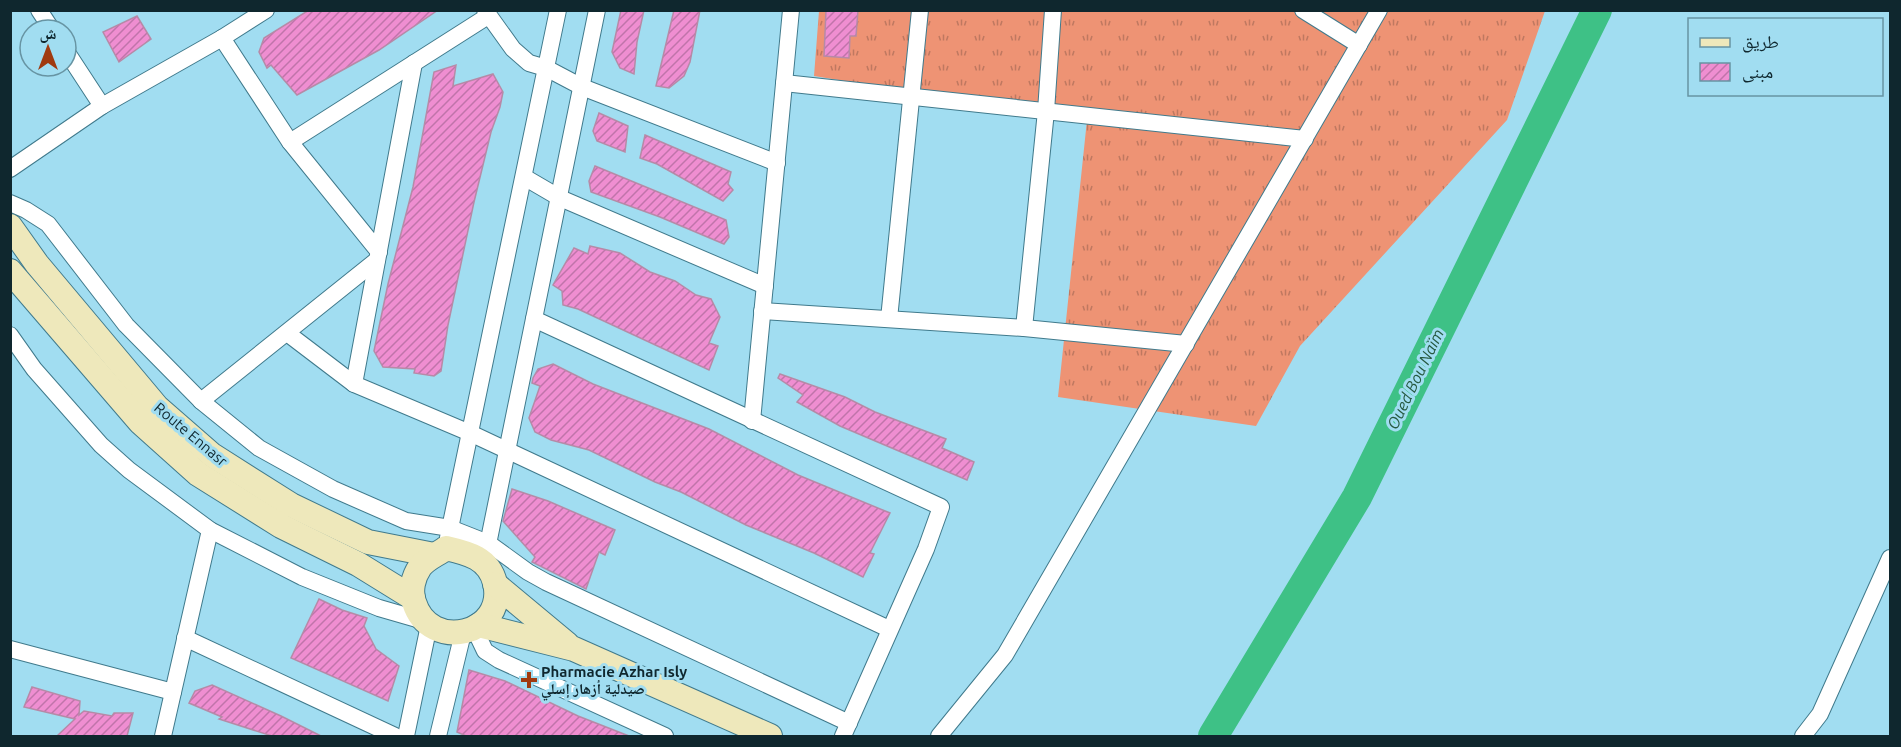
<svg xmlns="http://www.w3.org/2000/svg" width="1901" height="747" viewBox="0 0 1901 747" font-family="Ubuntu,'Noto Naskh Arabic',sans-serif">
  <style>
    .grass { fill: url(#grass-tufts) }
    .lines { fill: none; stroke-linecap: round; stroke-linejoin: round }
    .river { stroke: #3ec186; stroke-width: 30 }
    .building { fill: url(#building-hatch); stroke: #b68aa7; stroke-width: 1.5 }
    .street-casing { stroke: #407a8c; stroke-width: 18 }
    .secondary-casing { stroke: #407a8c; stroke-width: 26 }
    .street { stroke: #fff; stroke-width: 16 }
    .secondary { stroke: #eee8bb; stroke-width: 24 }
    .poi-dot { fill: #a03a0f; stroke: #a1ddf1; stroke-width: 2 }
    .labels { text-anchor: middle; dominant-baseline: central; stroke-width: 6; stroke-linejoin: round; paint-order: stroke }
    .street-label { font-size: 15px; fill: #0f272e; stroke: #a1ddf1 }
    .poi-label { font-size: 15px; font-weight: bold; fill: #0f272e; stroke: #a1ddf1; text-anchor: start }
    .water-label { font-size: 16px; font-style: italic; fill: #275940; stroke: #a1ddf1 }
  </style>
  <defs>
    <pattern id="grass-tufts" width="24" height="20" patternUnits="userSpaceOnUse" patternTransform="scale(1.5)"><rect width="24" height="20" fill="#ee9374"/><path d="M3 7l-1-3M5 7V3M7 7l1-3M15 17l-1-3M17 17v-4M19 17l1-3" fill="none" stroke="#bf7860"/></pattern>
    <pattern id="building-hatch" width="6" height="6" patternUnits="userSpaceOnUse" patternTransform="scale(1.5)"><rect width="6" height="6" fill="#ef8ed1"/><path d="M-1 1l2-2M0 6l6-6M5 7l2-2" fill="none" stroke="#c074aa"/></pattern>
  </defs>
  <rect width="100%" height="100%" fill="#a1ddf1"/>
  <path class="grass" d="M819 11H1545L1507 120 1300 346 1256 426 1058 397 1087 120 814 76Z"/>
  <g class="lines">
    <path class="river" d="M1213 736 1357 497 1597 10"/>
  </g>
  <g class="building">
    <path d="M309 10H438L379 50 297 95 271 65 267 68 259 52 264 38Z"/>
    <path d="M621 10H644L637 42 634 74 620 68 612 52Z"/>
    <path d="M674 10H700L690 62 684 76 669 88 656 86Z"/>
    <path d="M826 10H858L856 36H850L849 58 824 56Z"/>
    <path d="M137 16 151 39 119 62 103 32Z"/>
    <path d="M456 65 453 86 493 74 503 92 500 107 491 132 474 202 448 325 441 371 434 376 414 373 415 369 383 367 374 351 388 284 413 187 434 72Z"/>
    <path d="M599 113 628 126 625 152 597 141 593 131Z"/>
    <path d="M645 135 731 172 728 184 733 190 723 201 657 164 640 158Z"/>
    <path d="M595 166 726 220 729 237 724 244 660 217 591 192 589 181Z"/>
    <path d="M590 246 620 253 650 272 675 281 696 295 711 299 720 317 709 343 718 346 709 370 578 309 563 305 562 291 553 285 574 248 588 254Z"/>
    <path d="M553 364 593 384 709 429 798 475 890 513 870 553 874 554 863 577 814 553 746 525 681 492 655 482 589 450 551 440 535 432 529 418 540 386 532 383 533 378 538 369Z"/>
    <path d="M780 374 845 397 875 412 946 439 942 448 974 462 967 480 840 426 797 402 803 395 778 378Z"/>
    <path d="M512 489 548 501 615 530 605 555 599 552 586 589 532 562 535 557 503 521Z"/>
    <path d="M319 599 342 610 367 618 364 626 376 649 399 666 388 701 291 658Z"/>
    <path d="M469 670 505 681 578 716 629 736H466L457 732Z"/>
    <path d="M212 685 281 716 321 736H272L219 719 222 717 189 703 195 691Z"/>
    <path d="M32 687 80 701 79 715 84 711 112 716 114 713H133L127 736H57L75 719 24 707Z"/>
  </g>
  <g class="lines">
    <g class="street-casing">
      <g id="street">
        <path d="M39 10 52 30"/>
        <path d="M485 10 513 49 529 63 546 68 582 87 777 163"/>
        <path d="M1303 10 1359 45"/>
        <path d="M222 38 290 142 379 252"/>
        <path d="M66 51 102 106"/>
        <path d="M784 83 1305 139"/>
        <path d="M290 142 488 16"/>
        <path d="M10 169 102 106 222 38 266 10"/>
        <path d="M524 177 560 198 765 286"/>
        <path d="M10 203 26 210 48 224 126 325 201 401 259 448 333 489 406 521 450 528 488 543 528 572 546 582 849 723"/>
        <path d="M762 311 1024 328 1186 344"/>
        <path d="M534 319 941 507 926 549 843 736"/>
        <path d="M889 319 920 10"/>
        <path d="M1024 328 1046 111 1053 10"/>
        <path d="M287 333 354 384 470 433 889 629"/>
        <path d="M10 335 34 369 101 445 129 470 210 530 302 577 379 608 424 621"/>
        <path d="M354 384 414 63"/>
        <path d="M201 401 377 260"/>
        <path d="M752 421 791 10"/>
        <path d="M448 538 558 10"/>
        <path d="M486 554 597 10"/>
        <path d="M474 628 485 651 499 660 665 736"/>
        <path d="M185 638 395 736"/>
        <path d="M10 649 173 692"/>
        <path d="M163 736 210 530"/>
        <path d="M406 736 429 625"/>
        <path d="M438 736 463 633"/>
        <path d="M939 736 1005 655 1379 10"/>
        <path d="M1803 736 1820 714 1890 558"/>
      </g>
    </g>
    <g class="secondary-casing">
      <g id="secondary">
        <path d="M10 226 37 264 157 407 212 455 291 505 368 542 434 555"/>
        <path d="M10 271 140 422 198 474 281 526 358 564 413 598"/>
        <path d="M446 548C468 553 489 558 495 583 507 634 430 654 414 602 410 591 413 577 420 567 427 558 437 555 446 548Z"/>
        <path d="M495 584 567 644"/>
        <path d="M479 625 574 649 770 736"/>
      </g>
    </g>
    <use href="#street" class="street"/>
    <use href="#secondary" class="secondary"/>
  </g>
  <path class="poi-dot" d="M526 671h6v6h6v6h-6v6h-6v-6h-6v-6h6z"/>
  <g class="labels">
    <g class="street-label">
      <text transform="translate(191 434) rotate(40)">Route Ennasr</text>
    </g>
    <g class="poi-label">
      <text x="541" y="671">Pharmacie Azhar Isly<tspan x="541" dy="17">صيدلية أزهار إسلي</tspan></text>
    </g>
    <g class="water-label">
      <text transform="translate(1415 379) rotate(-64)">Oued Bou Naïm</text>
    </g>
  </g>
  <rect width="1901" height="747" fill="none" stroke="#0f272e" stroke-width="24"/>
  <rect x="1688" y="18" width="195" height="78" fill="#a1ddf1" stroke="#6794a3" stroke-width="1.5"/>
  <rect x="1700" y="38" width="30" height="9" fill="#eee8bb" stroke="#6794a3" stroke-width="1.5"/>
  <text x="1742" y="48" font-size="18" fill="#0f272e">طريق</text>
  <rect x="1700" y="63" width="30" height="18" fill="url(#building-hatch)" stroke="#6794a3" stroke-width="1.5"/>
  <text x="1742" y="78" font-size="18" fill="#0f272e">مبنى</text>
  <g transform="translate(48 48)"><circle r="28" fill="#a1ddf1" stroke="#6794a3" stroke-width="1.5"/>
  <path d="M0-4.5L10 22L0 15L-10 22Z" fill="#a03a0f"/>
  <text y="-9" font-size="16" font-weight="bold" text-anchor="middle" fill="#0f272e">ش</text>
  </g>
</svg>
